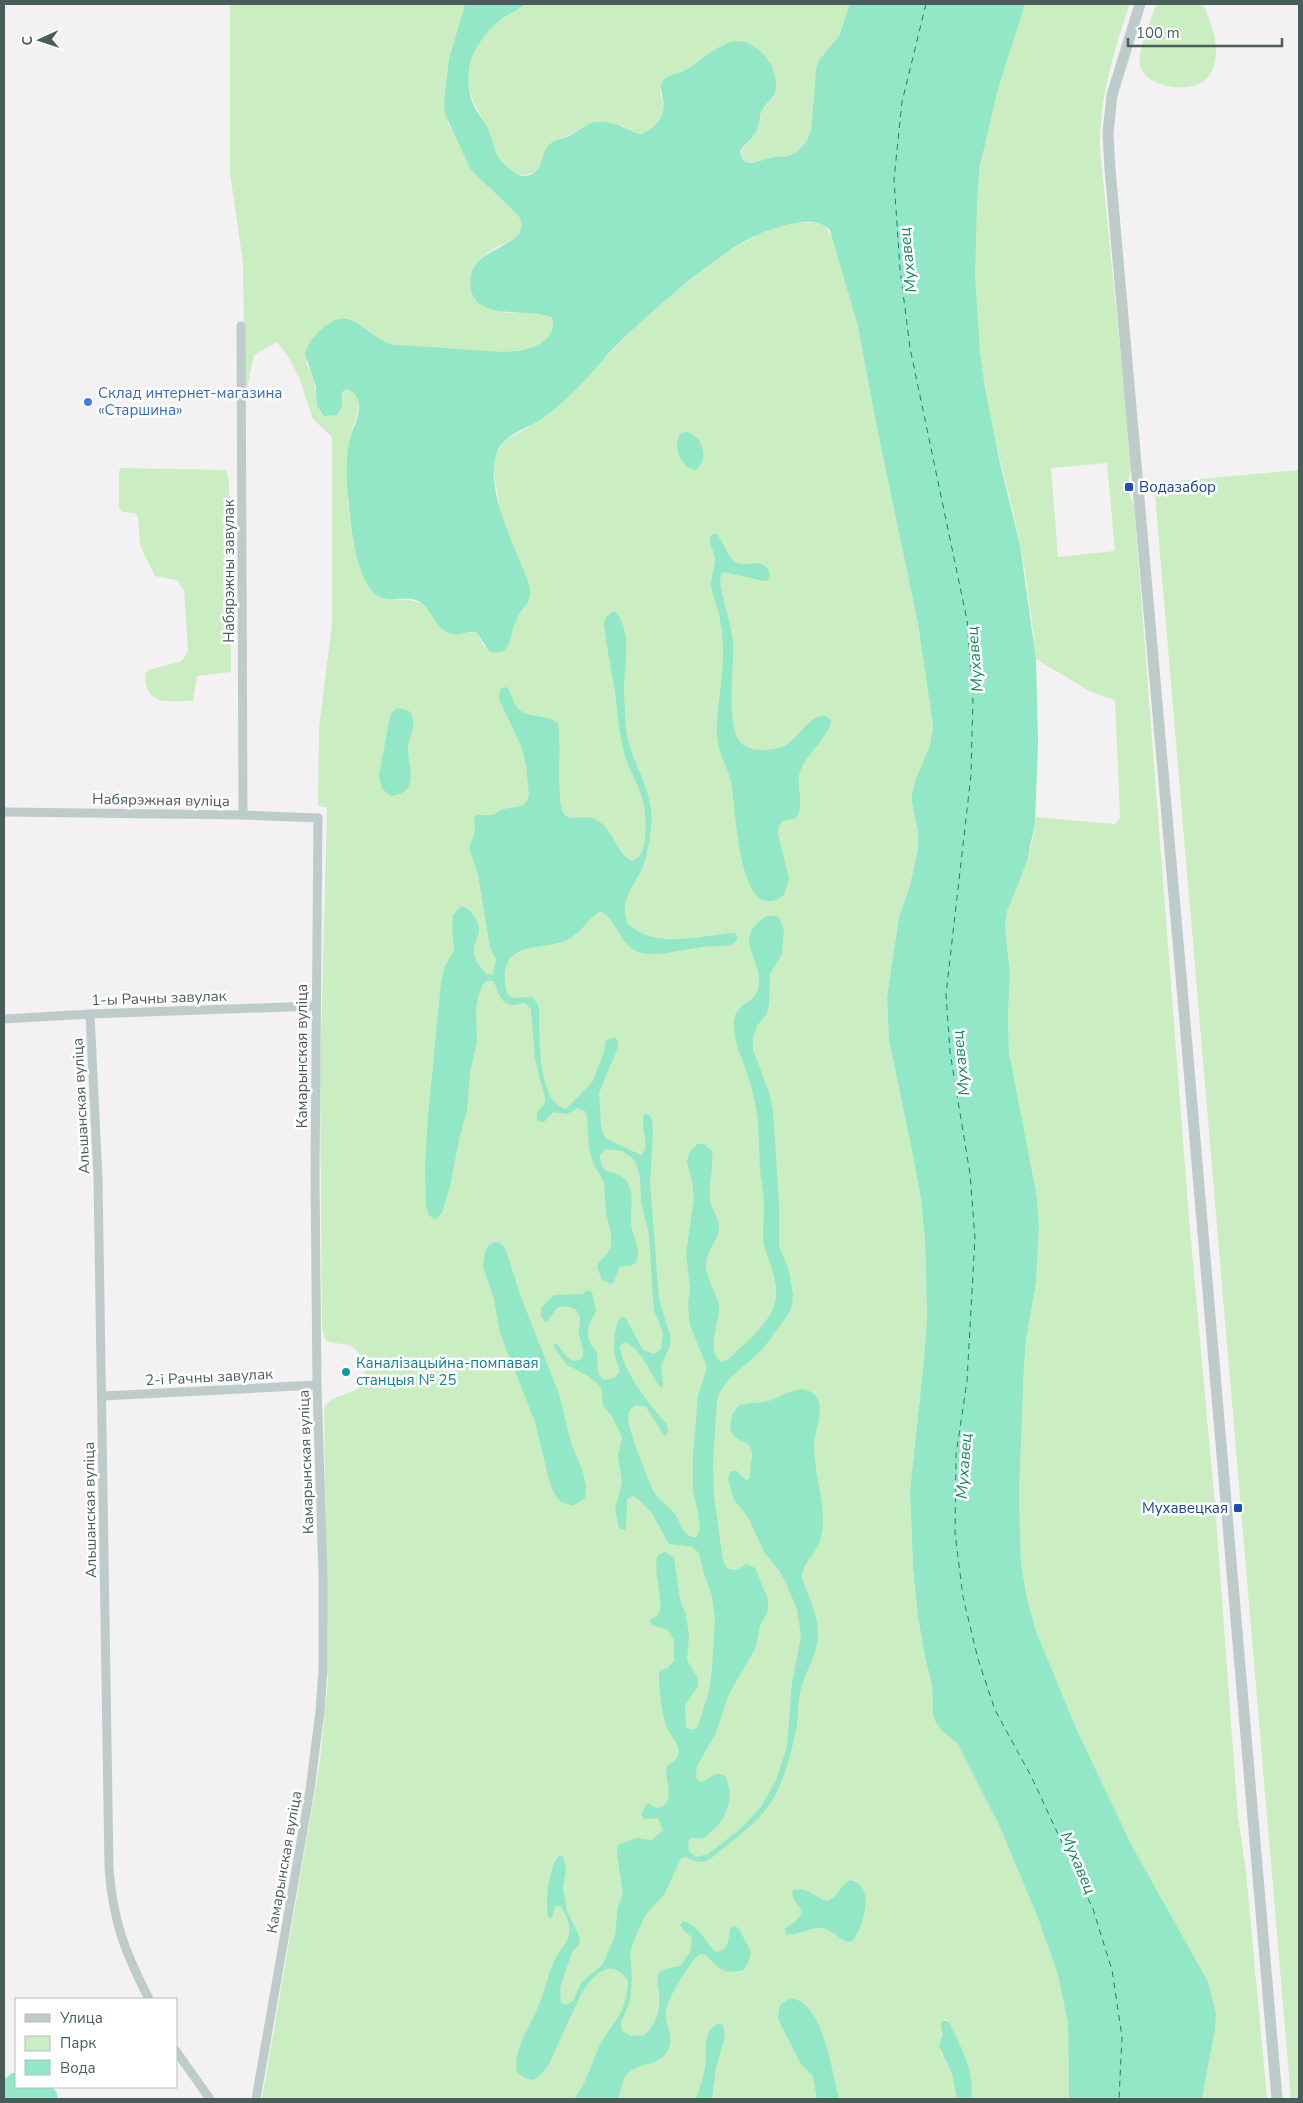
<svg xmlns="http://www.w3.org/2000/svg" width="1303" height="2103" viewBox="0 0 1303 2103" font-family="'Nunito Sans',sans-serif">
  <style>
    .green { fill: #cbedc2; fill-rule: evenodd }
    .water { fill: #92e7c7 }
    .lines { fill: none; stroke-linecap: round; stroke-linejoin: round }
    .ferry { stroke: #14875c; stroke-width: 1; stroke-dasharray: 6 5; stroke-linecap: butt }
    .minor { stroke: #bdccca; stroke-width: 9 }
    .tertiary { stroke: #bdccca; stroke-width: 11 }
    .shop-dot { fill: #3f7fe0; stroke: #fff; stroke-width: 2 }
    .transit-dot { fill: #1a4fb4; stroke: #fff; stroke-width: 2 }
    .culture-dot { fill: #0f9aa8; stroke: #fff; stroke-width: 2 }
    .labels { text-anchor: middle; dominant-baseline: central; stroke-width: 5; stroke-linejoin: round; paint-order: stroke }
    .shop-label { font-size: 15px; fill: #366cbe; stroke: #fff; text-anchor: start }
    .transit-label { font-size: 15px; fill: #164399; stroke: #fff; text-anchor: start }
    .street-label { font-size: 15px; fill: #495d5b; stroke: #fff }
    .culture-label { font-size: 15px; fill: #0d838f; stroke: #fff; text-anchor: start }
    .water-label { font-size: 16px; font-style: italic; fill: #14875c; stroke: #fff }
  </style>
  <rect width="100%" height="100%" fill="#f3f1f2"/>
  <g class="green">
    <path d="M230 4H465L449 59 444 100 448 123 459 140 471 170 518 215C530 237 511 240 495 248 489 251 484 256 479 261L486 306 508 313H537L552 318C564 364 469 350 445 348 426 347 401 349 384 342 375 339 369 332 362 326L306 362 313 378 320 412 343 400 342 392 346 388C371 392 352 425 350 438 347 455 348 475 348 492 347 516 357 574 373 592 376 595 382 597 386 598 400 602 415 596 426 608L467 633 476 632 484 647 512 635 515 621 525 608 499 503 494 472V460L499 449 505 440 529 427 569 396 636 326 659 305 721 255 760 234 780 226 799 223 818 222 824 224 833 238 858 327 877 428 918 624 933 726 930 745 916 778 912 794V803L918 832V849L909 889 899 917 887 997 889 1040 913 1156 921 1199 925 1240 927 1317 924 1360 910 1490 913 1569 918 1617 925 1657 932 1685 933 1714 942 1731 958 1744 969 1763 999 1825 1038 1918 1058 1975 1068 2024 1069 2099H971C974 2071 961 2047 949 2022L945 2019 942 2021 940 2050 952 2074 957 2099H262L320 1762 328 1679 324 1408C335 1388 368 1401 364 1367 363 1360 360 1354 355 1349 347 1342 334 1345 325 1340L322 1329 320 1078 327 807 318 806 319 727 332 625V437L313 419 300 380 289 358 277 342 254 355 245 398 243 263 230 173Z"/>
    <path d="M525 4H850L839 36 819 60 816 69 811 131 806 142 797 152 786 157H774L752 163 745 162 741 157 740 152 753 137 762 110 775 96 776 80 768 59 724 44 685 71 666 77C664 81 660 87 660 92 661 97 664 101 664 107 662 131 642 140 623 126L577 131C569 137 557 137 550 145 538 156 547 172 525 175 515 177 499 164 495 155 490 145 489 132 484 122 479 110 471 101 469 87 467 78 469 67 472 57 477 43 490 28 503 18 510 13 519 11 525 4Z"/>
    <path d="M1025 4H1130C1113 54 1100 94 1100 149L1132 467C1127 481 1127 492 1134 505L1189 1218 1215 1505 1238 1817 1246 1871 1267 2099H1202L1215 2030 1216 2013 1208 1983 1132 1846 1076 1728 1036 1631 1027 1598 1021 1564 1019 1495 1024 1367 1026 1340 1036 1284 1039 1225 1037 1197 1009 1052 1008 1016 1010 973 1005 927 1007 913 1032 843 1036 817 1115 824 1120 818 1115 700 1091 692 1036 659C1031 611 1025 563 1014 516 1004 473 991 431 985 387 974 315 969 237 981 164 989 109 1007 56 1025 4ZM1107 463 1115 551 1058 557 1051 468Z"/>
    <path d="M1157 4H1202L1203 5C1214 26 1225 63 1204 81 1188 93 1146 88 1140 66 1137 53 1151 17 1157 4Z"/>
    <path d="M120 468 226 470 229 482 231 672 197 676 193 701C167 700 146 708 145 674L149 670 182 661 188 651 184 590 177 580 155 576 140 545 138 516 135 513 122 512 119 507V473Z"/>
    <path d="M1299 470V2099H1291L1154 483Z"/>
  </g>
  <g class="water">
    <path d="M465 4H525C519 10 510 13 503 18 491 27 478 42 472 57 466 75 467 95 477 111 481 118 486 124 489 131 496 149 493 157 510 169 513 172 519 176 523 176 545 176 539 153 550 144 556 138 565 139 571 135 581 130 587 122 598 122 615 121 626 130 641 134 655 129 667 116 663 99 662 93 659 87 663 81 666 74 679 74 686 70 707 58 731 28 756 48 768 56 775 69 776 83 777 99 771 97 763 109 759 114 760 121 758 127 755 137 746 143 740 151L741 157 745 162 752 163 774 157H786L797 152 806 142 811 131 816 69 819 60 839 36 850 4H1025L997 92 980 166 977 200 975 275 980 351 985 388 999 459 1020 545 1036 659 1038 743 1035 823 1027 861 1007 912 1005 927 1010 973 1008 1016 1009 1052 1037 1197 1039 1225 1036 1284 1026 1340 1024 1367 1019 1495 1021 1564 1027 1598 1036 1631 1076 1728 1132 1846 1208 1982 1216 2013 1215 2030 1202 2099H1069L1068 2024 1058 1975 1038 1918 999 1825 958 1744 942 1731 936 1723 933 1714 932 1685 925 1657 918 1617 913 1569 910 1490 924 1360 927 1317 925 1240 921 1199 913 1156 889 1040 887 997 899 917 909 889 918 849V832L912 803V794L916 778 930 745 933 726 918 624 877 428 858 327 830 230C819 219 806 221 791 224 750 232 719 257 687 282 661 304 635 326 612 350 597 366 584 383 568 397 560 405 551 412 541 419 527 429 504 434 497 452 485 484 509 534 521 564 524 572 529 581 530 589 532 603 522 608 517 619 509 633 514 656 490 652L476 632C468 631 461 636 453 634 436 631 434 612 421 603 411 595 393 602 380 597 355 585 350 520 348 495 346 476 346 456 350 438 353 427 360 416 359 405 359 398 354 390 346 389L342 392C342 401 344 407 337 415L324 416 317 406 316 387 305 354C309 342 315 334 325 326 353 304 367 339 394 345 420 346 446 348 472 350 488 351 506 353 522 350 539 347 557 337 552 318 532 306 477 323 471 289 462 242 538 251 518 215L471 170 445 114 444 100 449 59Z"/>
    <path d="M685 432C702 433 711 461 695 470 681 469 672 445 680 434Z"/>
    <path d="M712 534H716C726 542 726 561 741 564 748 565 754 562 761 564 768 568 772 572 768 580L764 581 724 572 721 574 720 579C722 601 731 621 733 643 735 667 723 733 745 746 754 752 769 750 778 748 798 744 802 720 824 715L831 720C831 734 807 754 801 769 794 785 806 803 796 818L783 821 779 826 778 834 789 879 784 895C737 931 736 801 731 782 727 766 718 752 717 735 716 706 724 677 723 648 723 637 721 625 719 614 717 605 712 595 711 585 711 576 715 568 715 559 715 550 706 543 712 534Z"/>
    <path d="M612 612H616C632 633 625 662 624 686 624 700 625 714 626 728 630 764 655 789 651 826 650 838 648 852 644 863 636 886 619 897 627 923 655 950 698 936 732 933H736L737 938C736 941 736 942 732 944 723 948 711 945 702 947 681 949 653 960 634 950 619 942 613 912 599 912 587 920 581 933 567 940 546 950 508 941 505 972 504 980 505 987 508 995L513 998 532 997 536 1001 539 1008C540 1032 536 1102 566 1109L593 1081 604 1052 606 1040 615 1037 618 1041V1047L599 1093 601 1125 603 1134 607 1139 641 1155C652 1145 639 1127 644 1114L649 1115 652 1120 653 1133 650 1183 659 1299 671 1339 670 1346 661 1366 663 1387H660C651 1374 639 1345 624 1342L620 1347C623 1372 649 1404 666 1423 668 1427 669 1431 666 1436L664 1435 646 1407 636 1405C631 1408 628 1411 628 1417 627 1427 649 1483 655 1494 661 1503 671 1507 676 1516 681 1524 682 1533 692 1537H696L700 1530 698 1512 693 1491V1456L698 1396 707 1367 690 1325 688 1305 690 1287 686 1254 694 1199 692 1181 687 1162 689 1153 697 1144H704L712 1151C714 1168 708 1183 710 1200 711 1210 720 1218 719 1229 717 1242 706 1251 706 1265 706 1283 721 1296 719 1312 718 1324 706 1354 722 1362L729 1359C745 1342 774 1321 776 1297 778 1278 768 1262 764 1245 762 1233 764 1223 764 1211 765 1197 761 1183 760 1169 759 1153 759 1136 758 1120 756 1106 753 1092 749 1079 744 1062 735 1047 734 1028 731 1000 758 1008 759 982 760 957 735 941 761 920 767 915 772 915 779 917L784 930 782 954 770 974 769 1005 767 1013 757 1026 753 1037V1050L770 1095 773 1111 779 1203V1246L789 1271 793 1295 792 1306 789 1313 762 1350 730 1378 720 1392 717 1400 713 1464 714 1496 723 1561 727 1568C735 1572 738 1569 746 1564L755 1568 768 1599V1611L760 1626 756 1647 728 1696 716 1733 697 1766 696 1774 697 1780 701 1782C711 1779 714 1770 725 1776 735 1796 728 1817 712 1831 709 1833 707 1837 703 1838 699 1839 695 1838 691 1838L688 1841 689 1851 696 1857 708 1854 739 1830 761 1807 776 1780 787 1747 792 1683 801 1636 797 1609 786 1583 780 1572 764 1552 748 1517 734 1500 728 1479 730 1471H737L746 1480 749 1479C751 1473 750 1469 751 1463 757 1435 736 1447 730 1429L732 1415 738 1406C748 1402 758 1404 768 1401 781 1398 797 1383 811 1392 829 1402 814 1431 814 1446 814 1477 828 1507 821 1537 818 1554 802 1561 802 1578 808 1597 819 1615 818 1636 817 1657 804 1672 800 1693 797 1706 799 1720 795 1734 791 1755 784 1780 773 1799 762 1818 743 1832 725 1847 711 1858 705 1868 686 1857L681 1858 664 1895 646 1914 634 1940 630 1953 632 1978 630 2002 621 2022 622 2031 631 2036 644 2035C657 2025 661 2009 659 1992 659 1987 655 1979 659 1973 664 1967 675 1968 681 1965L691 1950 692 1938 680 1926 683 1921C700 1925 704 1942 716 1952 730 1950 728 1939 730 1928L734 1926C740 1928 739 1929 742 1935 750 1950 755 1952 744 1970 723 1975 719 1969 706 1955L701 1954 696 1957C687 1968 668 1997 666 2011 664 2026 676 2035 667 2052 657 2068 636 2061 625 2077 621 2084 621 2092 618 2099H574C586 2084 591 2065 599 2047 613 2019 626 2018 628 1981 611 1955 592 1976 581 1994L548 2066 537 2078 532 2080 525 2078 517 2072C513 2048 530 2028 538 2007 545 1991 548 1973 556 1957 560 1949 568 1943 569 1934 571 1924 566 1913 560 1906H555L552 1918 548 1917C545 1903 549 1864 560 1855L563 1857 566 1868 563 1888 567 1911 580 1938 579 1945 572 1952 560 1988 561 2002 565 2005 573 2001 581 1983 603 1964 615 1936 618 1906 623 1894 617 1854 618 1845 636 1838 652 1840 663 1830 658 1818 644 1819 641 1814 647 1803 657 1808C679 1803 663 1780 667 1766 693 1751 668 1738 665 1722 661 1707 659 1690 659 1674L661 1670 668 1668 674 1661V1640L668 1630 652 1625 650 1620C652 1618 655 1617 657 1616 667 1606 651 1572 658 1555L665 1552 674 1557 680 1599 686 1615 689 1636 687 1660 698 1679V1686L685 1705 686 1728 694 1730 698 1726 709 1691 712 1669 715 1618 712 1596 704 1574 699 1553 692 1547 669 1544 652 1513 637 1498 632 1496 627 1499 626 1527 625 1530 619 1528 615 1508 622 1483 618 1456 622 1437 612 1416 603 1406 602 1391 599 1385 588 1376 566 1364 553 1346 556 1343C563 1350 570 1368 582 1358 585 1348 581 1343 579 1334 578 1330 580 1326 580 1322 581 1308 569 1304 557 1308L547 1322H545L541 1316V1308L554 1295 582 1294 588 1290 592 1292 596 1311C590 1323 584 1331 591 1345 594 1349 597 1350 597 1355 599 1366 594 1372 604 1380L614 1378 620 1372C619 1366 616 1362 615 1357 613 1346 614 1325 621 1317L626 1319 643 1350 654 1354 661 1349 663 1333 654 1310 653 1298 649 1234 641 1203 640 1176 636 1163 632 1158 622 1151 606 1149 600 1155C600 1179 618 1167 627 1182 635 1194 630 1210 631 1224 632 1235 642 1250 636 1261 633 1268 625 1265 619 1267L614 1282 611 1284 602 1280 597 1267 599 1262 607 1254 611 1247V1233L606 1213 604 1182 593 1163 589 1148 587 1115 585 1111 578 1108 567 1114 553 1112 544 1122 537 1121V1112L545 1103V1098L535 1059 531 1009 525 1003C521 1003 517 1005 513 1005 499 1004 499 990 493 981H487L483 984 479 994 476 1008 477 1041 470 1073 467 1111 460 1135 450 1186 442 1213 435 1220 429 1215 426 1207 425 1168 428 1117 441 982 445 966 454 951 452 927 453 915 461 906C467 908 470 910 473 915 487 934 472 938 474 954 475 961 482 969 486 974L493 975 496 959 490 948 478 874 469 848 475 832 474 818 477 815H493L503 809 522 806 527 801 529 794 526 765 522 748 499 699 500 689 507 687C513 694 512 705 521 711 532 719 547 713 558 724 562 743 555 807 565 815 574 823 586 811 601 823 614 833 617 854 632 861 648 857 646 827 645 813 645 794 628 770 623 749 619 730 617 711 615 692 611 670 607 647 604 625L605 618Z"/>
    <path d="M398 708 409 711C419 725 409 733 408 748 408 766 421 793 391 796L382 789 379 775 390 717 393 711Z"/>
    <path d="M494 1242 500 1243 505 1248 521 1297 559 1394 571 1443 583 1472 586 1486 585 1498 573 1506 560 1501 555 1495 550 1484 535 1422 500 1333 494 1299 483 1267 485 1252 488 1246Z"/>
    <path d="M850 1880C876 1886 864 1924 854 1939L850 1942C839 1940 833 1930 822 1928 809 1927 799 1936 786 1934L785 1929C819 1907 788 1907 793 1890 807 1886 815 1898 828 1901 838 1896 841 1885 850 1880Z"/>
    <path d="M790 1998C824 2001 832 2074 839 2099H817L813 2076 801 2064 781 2025 778 2018 780 2005Z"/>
    <path d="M943 2020 949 2022C961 2047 975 2071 971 2099H957L952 2074 939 2046 942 2036 941 2024Z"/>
    <path d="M718 2024 723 2025 725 2036 716 2068 712 2099H696C699 2089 703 2079 705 2068 707 2053 701 2031 718 2024Z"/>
    <path d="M12 2073H16V2087H52L57 2093 58 2099H4V2080Z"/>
  </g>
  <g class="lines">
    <path class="ferry" d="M926 4 902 102 894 179 900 269 910 348 967 620 973 697 971 775 946 994 950 1052 970 1174 975 1238 967 1381 956 1455 955 1533 963 1597 978 1659 995 1710 1031 1776 1093 1909 1112 1970 1122 2037 1119 2099"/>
    <g class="minor">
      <path d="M241 326 243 815"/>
      <path d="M4 812 243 815 318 818 315 1175 317 1385 323 1575V1670L320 1711 310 1790 256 2099"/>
      <path d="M90 1014 98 1178 109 1868C113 1922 125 1952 149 1999"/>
      <path d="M4 1019 90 1014 315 1006"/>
      <path d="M103 1396 317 1385"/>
      <path d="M176 2051 210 2099"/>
    </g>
    <path class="tertiary" d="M1140 4 1112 95 1108 133 1110 169C1168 812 1222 1456 1277 2099"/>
  </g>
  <circle class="shop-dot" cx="88" cy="402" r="5"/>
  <g class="transit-dot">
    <rect x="1124" y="482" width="10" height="10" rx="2.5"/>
    <rect x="1233" y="1503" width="10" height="10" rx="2.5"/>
  </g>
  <circle class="culture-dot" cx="346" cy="1372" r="5"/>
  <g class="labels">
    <g class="shop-label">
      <text x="98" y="393">Склад интернет-магазина<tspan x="98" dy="17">«Старшина»</tspan></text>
    </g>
    <g class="transit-label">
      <text x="1139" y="487">Водазабор</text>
      <text x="1228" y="1508" text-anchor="end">Мухавецкая</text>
    </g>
    <g class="street-label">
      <text transform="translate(229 571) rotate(-90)">Набярэжны завулак</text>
      <text transform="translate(161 800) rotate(1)">Набярэжная вуліца</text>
      <text transform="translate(159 998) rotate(-2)">1-ы Рачны завулак</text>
      <text transform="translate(302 1056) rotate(-90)">Камарынская вуліца</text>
      <text transform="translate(81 1106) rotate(-93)">Альшанская вуліца</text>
      <text transform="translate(209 1377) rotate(-3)">2-і Рачны завулак</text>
      <text transform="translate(306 1462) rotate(-92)">Камарынская вуліца</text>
      <text transform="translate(90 1510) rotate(-91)">Альшанская вуліца</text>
      <text transform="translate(284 1862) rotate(-80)">Камарынская вуліца</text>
    </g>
    <g class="culture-label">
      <text x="356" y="1363">Каналізацыйна-помпавая<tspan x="356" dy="17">станцыя № 25</tspan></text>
    </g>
    <g class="water-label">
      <text transform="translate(908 260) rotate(-96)">Мухавец</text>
      <text transform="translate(975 659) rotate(-95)">Мухавец</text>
      <text transform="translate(961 1063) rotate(-96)">Мухавец</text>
      <text transform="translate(964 1466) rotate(-86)">Мухавец</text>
      <text transform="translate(1078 1863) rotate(67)">Мухавец</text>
    </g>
  </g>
  <rect width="1303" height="2103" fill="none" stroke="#495d5b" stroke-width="10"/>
  <rect x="15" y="1998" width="162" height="90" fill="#ffffff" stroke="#b6bebd"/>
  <rect x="25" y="2014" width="25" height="8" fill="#bdccca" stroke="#b6bebd"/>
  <text x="60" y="2023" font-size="15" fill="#495d5b">Улица</text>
  <rect x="25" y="2036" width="25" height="15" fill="#cbedc2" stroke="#b6bebd"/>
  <text x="60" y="2048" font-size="15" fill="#495d5b">Парк</text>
  <rect x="25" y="2060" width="25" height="15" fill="#92e7c7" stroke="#b6bebd"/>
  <text x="60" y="2073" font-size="15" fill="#495d5b">Вода</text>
  <g transform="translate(40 40) rotate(267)" stroke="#ffffff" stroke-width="4" paint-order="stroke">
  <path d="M0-4L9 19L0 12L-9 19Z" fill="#495d5b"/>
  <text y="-8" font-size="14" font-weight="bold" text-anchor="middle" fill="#495d5b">С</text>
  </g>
  <path d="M1128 38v8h154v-8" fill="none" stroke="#495d5b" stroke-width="2.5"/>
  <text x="1136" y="38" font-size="15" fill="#495d5b" stroke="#ffffff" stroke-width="4" paint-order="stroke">100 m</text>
</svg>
